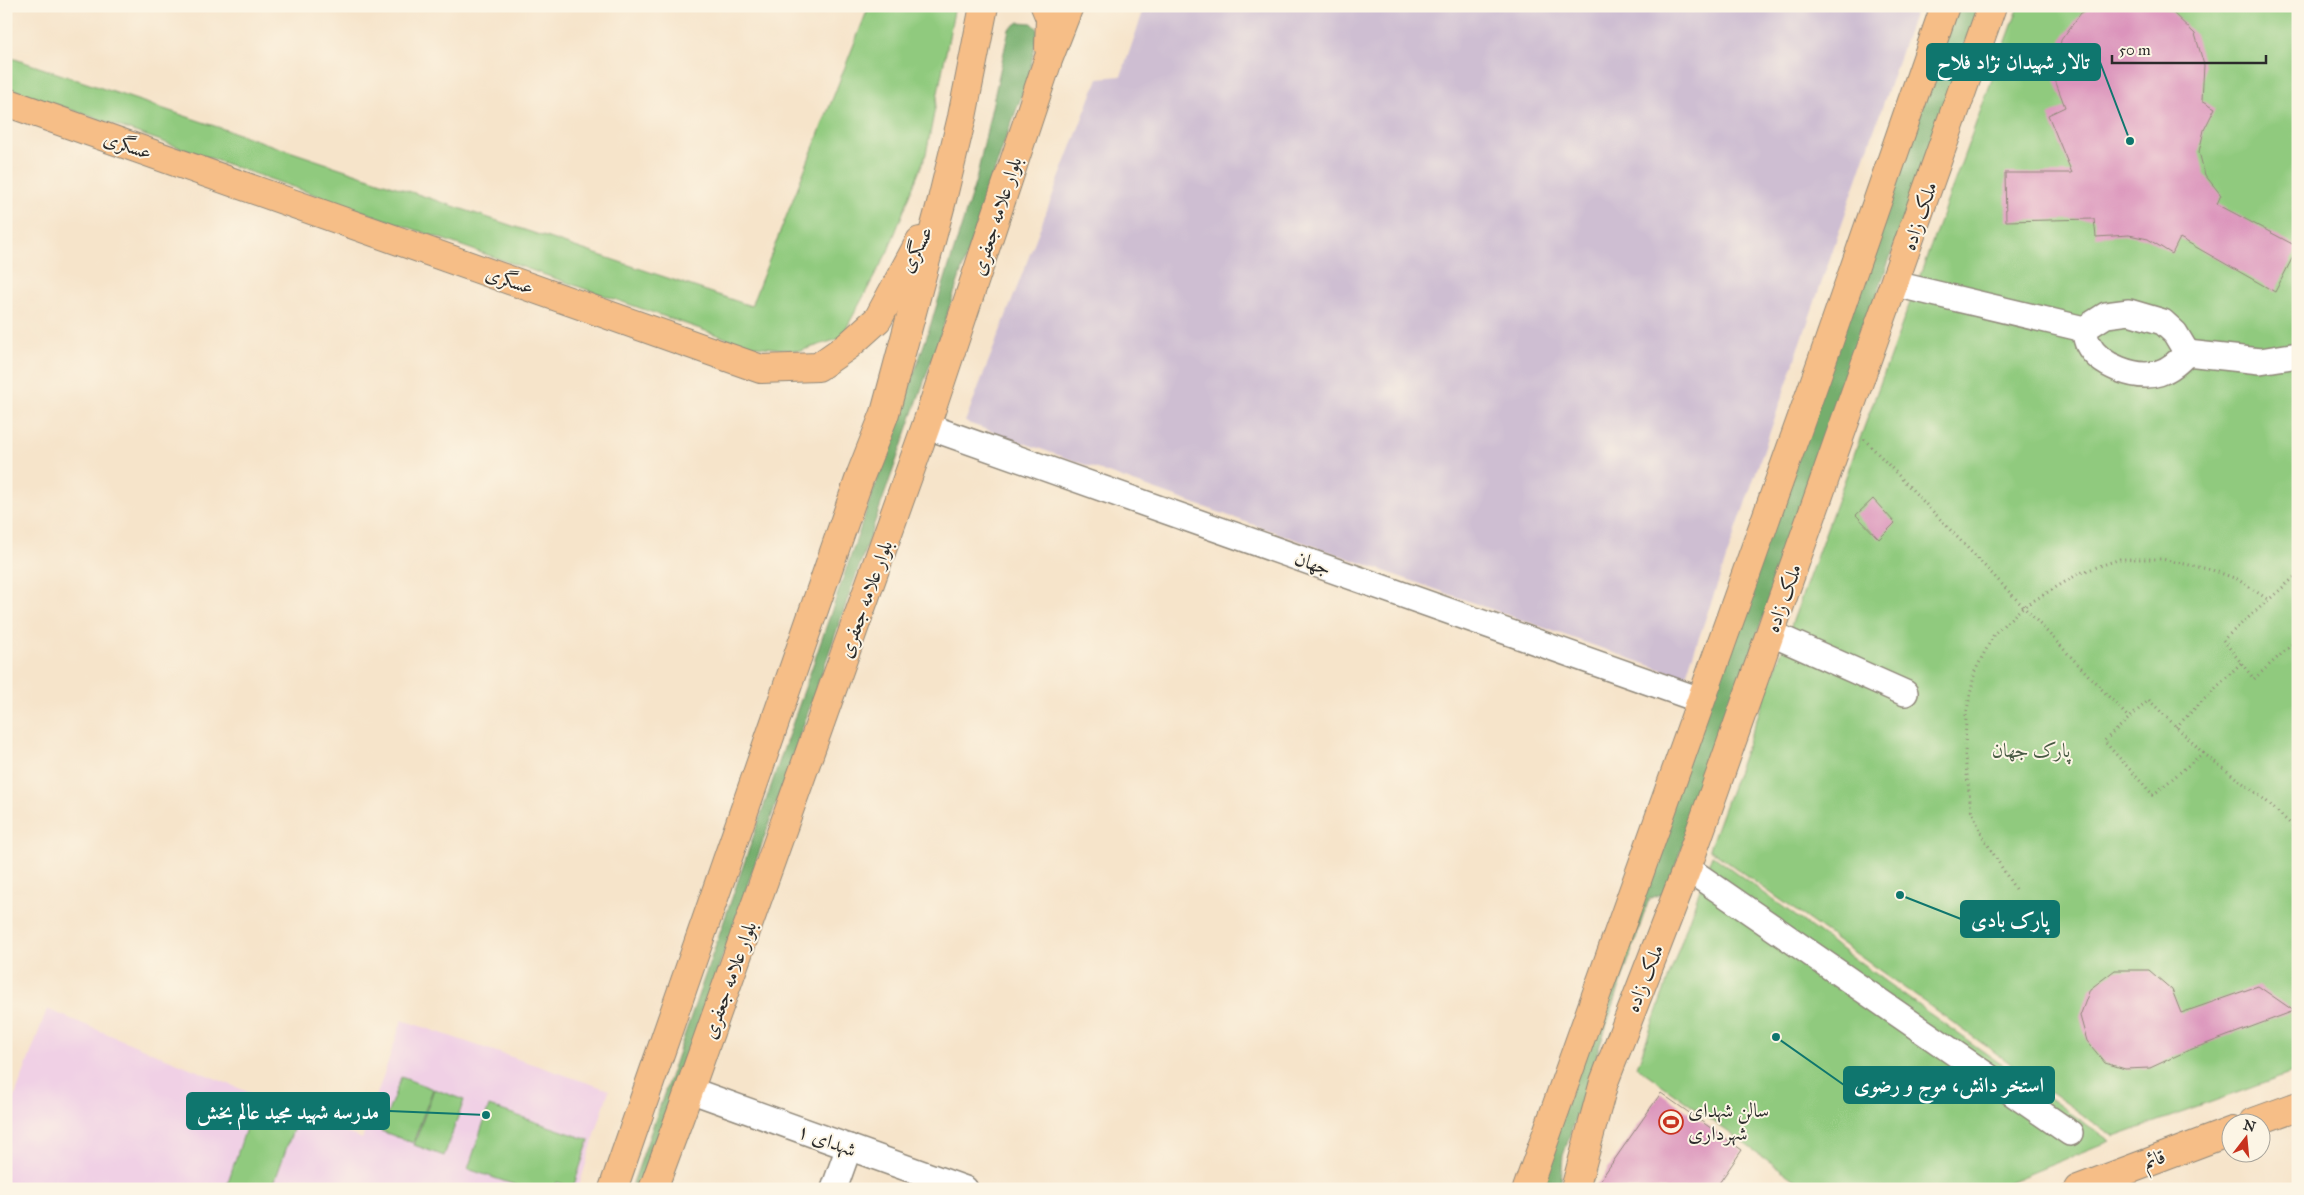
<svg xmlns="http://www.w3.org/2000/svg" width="2304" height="1195" viewBox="0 0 2304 1195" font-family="'IM FELL Great Primer',Amiri,serif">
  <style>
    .built { fill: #f0d0e5 }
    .industrial { fill: #cebed2 }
    .green { fill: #90ca7e; stroke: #5e7a54 }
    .forest { fill: #74ae6d; stroke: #506c4c }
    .building { fill: #db94bc }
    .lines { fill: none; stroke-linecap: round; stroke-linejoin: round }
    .minor-casing { stroke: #90887a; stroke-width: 28 }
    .major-casing { stroke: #90887a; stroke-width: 30 }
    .path { stroke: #90887a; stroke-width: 3; stroke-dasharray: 1 4; stroke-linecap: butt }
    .minor { stroke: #fff; stroke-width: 25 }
    .major { stroke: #f6be87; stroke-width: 28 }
    .labels { text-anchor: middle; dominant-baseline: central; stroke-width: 4; stroke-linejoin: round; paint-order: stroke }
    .street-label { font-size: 20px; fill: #2b2b2b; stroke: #fcf5e5 }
    .park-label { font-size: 20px; fill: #495b44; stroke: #fcf5e5 }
    .poi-label { font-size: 20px; fill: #2b2b2b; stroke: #fcf5e5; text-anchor: start }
    .leader { fill: none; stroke: #0f766e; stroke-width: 2 }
    .callout-dot { fill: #0f766e; stroke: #fcf5e5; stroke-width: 2 }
    .callout { fill: #0f766e; stroke: #0f766e; stroke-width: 2 }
    .callout-label { font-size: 21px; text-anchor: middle; font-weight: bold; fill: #fff }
  </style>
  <rect width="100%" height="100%" fill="#fcf5e5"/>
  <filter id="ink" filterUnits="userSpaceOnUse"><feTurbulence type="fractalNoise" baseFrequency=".02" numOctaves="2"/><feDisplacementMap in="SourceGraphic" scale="10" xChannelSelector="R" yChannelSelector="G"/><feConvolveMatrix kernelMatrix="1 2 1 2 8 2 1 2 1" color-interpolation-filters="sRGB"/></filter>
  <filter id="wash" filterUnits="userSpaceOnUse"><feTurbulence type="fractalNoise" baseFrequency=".0096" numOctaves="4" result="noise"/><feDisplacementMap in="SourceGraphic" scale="20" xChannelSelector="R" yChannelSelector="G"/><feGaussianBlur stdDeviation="1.12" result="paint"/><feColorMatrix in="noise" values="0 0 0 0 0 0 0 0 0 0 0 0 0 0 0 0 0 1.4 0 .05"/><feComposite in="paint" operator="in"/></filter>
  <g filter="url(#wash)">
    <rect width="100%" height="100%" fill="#f6e4ca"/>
    <path class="built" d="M47 1009 362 1139 402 1020 609 1090 578 1189H6V1121Z"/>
    <path class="industrial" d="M1145 6H1917L1685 678 965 422 1098 78 1121 76Z"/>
    <g class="green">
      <path d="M869 6H955L926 154 888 251 841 338 800 351 746 345 6 87V56L751 306Z"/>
      <path d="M2019 6H2298V1071L2114 1137 1709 849Z"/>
      <path d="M1712 855 1916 1004 2110 1141 1992 1189H1808L1637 1067Z"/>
      <path d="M401 1077 433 1089 413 1143 381 1131Z"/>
      <path d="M434 1089 464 1100 444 1156 414 1145Z"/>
      <path d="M489 1106 589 1140 573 1188 557 1182 555 1189H527L468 1169Z"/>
      <path d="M253 1107 296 1121 272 1189H228L226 1188Z"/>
    </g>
    <g class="forest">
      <path d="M1953 6H1979L1666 892 1649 899 1563 1156 1561 1183 1540 1178Z"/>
      <path d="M1019 22 1032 23 1038 29 1029 76 1004 143 939 339 641 1189H631L927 336 976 180 1009 29Z"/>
    </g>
    <g id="blocks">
      <g class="building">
        <path d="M2094 6H2159L2171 11 2195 34 2204 65 2202 100 2215 108 2204 130 2199 152 2205 175 2221 195 2217 204 2298 247 2275 292 2180 238 2172 254 2148 239 2129 235 2096 237 2094 219 2006 221 2005 173H2072L2048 115 2065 107 2055 80 2061 40 2081 13Z"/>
        <path d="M1873 499 1895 523 1879 539 1856 515Z"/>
        <path d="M2115 970H2149L2172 990 2181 1013 2258 986 2294 1011 2187 1051 2150 1068 2125 1069 2105 1063 2087 1041 2080 1016 2090 989Z"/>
        <path d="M1661 1093 1742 1150 1715 1189H1594Z"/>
      </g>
    </g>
  </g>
  <g filter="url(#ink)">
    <use href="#blocks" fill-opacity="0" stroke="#90887a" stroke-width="1"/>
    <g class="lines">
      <g class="minor-casing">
        <g id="minor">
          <path d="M1895 284 2084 329C2085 334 2086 340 2088 344 2099 366 2137 380 2159 373 2171 369 2179 361 2187 353L2260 361 2298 355"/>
          <path d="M2084 329 2106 315 2129 312 2163 322 2175 333 2187 353"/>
          <path d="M926 426 1700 700"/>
          <path d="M1770 633 1905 693"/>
          <path d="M1687 868 2070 1133"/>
          <path d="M690 1090 965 1189"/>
          <path d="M834 1189 849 1147"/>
        </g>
      </g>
      <g class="major-casing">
        <g id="major">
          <path d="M1045 6 1050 18 1049 48"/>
          <path d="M6 102 761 369 818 367 848 346 878 319 920 241"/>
          <path d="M2254 1122 2298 1106"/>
          <path d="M613 1189 861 474 885 413 942 200 962 117 984 6"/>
          <path d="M653 1189 683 1108 926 426 1048 60 1069 6"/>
          <path d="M1527 1189 1828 344 1945 6"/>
          <path d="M1575 1189 1604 1082 1687 868 1992 6"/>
          <path d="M2078 1189 2232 1131"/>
        </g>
      </g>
      <g class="path">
        <path d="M1864 439 2129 718"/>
        <path d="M2298 574 2223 640 2254 679 2298 639"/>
        <path d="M2149 700 2203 753 2153 795 2104 741Z"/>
        <path d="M2176 727 2241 663"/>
        <path d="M2203 753 2264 799 2298 831"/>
        <path d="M2015 889 1983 837 1971 809 1965 757 1966 715 1975 671 1994 634 2023 607 2080 573 2120 559H2162L2212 570 2237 579 2269 600"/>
      </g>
      <use href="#minor" class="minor"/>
      <use href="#major" class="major"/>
    </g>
  </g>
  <defs>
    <g id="stadium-ring" transform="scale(1.25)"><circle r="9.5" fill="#fcf5e5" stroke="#c8321e" stroke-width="1.5"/><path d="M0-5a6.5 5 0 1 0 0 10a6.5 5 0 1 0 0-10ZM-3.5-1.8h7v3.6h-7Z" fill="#c8321e"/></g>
  </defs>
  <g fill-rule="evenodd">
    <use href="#stadium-ring" x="1671" y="1122"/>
  </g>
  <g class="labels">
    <g class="street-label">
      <text transform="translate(128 145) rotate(19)">عسگری</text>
      <text transform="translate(996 216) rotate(-72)">بلوار علامه جعفری</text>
      <text transform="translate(1919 216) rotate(-71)">ملک زاده</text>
      <text transform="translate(916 249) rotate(-62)">عسگری</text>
      <text transform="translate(510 280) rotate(19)">عسگری</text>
      <text transform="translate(1313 563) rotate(19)">جهان</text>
      <text transform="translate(1783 598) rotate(-70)">ملک زاده</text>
      <text transform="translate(865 599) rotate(-70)">بلوار علامه جعفری</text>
      <text transform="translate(1644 978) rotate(-68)">ملک زاده</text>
      <text transform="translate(729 980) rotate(-70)">بلوار علامه جعفری</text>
      <text transform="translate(827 1140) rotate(20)">شهدای ۱</text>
      <text transform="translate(2154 1159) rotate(-20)">قائم</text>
    </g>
    <g class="park-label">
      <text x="2031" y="750">پارک جهان</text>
    </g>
    <g class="poi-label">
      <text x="1688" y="1110">سالن شهدای<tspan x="1688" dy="23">شهرداری</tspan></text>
    </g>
  </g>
  <path class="leader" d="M2130 141L2100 62M1900 895L1961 919M1776 1037L1844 1085M486 1115L389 1111"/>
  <g class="callout-dot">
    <circle cx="2130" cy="141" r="5"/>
    <circle cx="1900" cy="895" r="5"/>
    <circle cx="1776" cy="1037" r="5"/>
    <circle cx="486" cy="1115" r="5"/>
  </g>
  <g class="callout">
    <rect x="1927" y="44" width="173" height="36" rx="5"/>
    <rect x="1961" y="901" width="98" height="36" rx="5"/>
    <rect x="1844" y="1067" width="210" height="36" rx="5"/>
    <rect x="187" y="1093" width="202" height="36" rx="5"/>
  </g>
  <g class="callout-label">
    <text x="2013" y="69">تالار شهیدان نژاد فلاح</text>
    <text x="2010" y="927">پارک بادی</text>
    <text x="1949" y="1092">استخر دانش، موج و رضوی</text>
    <text x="288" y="1119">مدرسه شهید مجید عالم بخش</text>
  </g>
  <rect width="2304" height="1195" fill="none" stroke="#fcf5e5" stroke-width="25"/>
  <g transform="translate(2246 1138) rotate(16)"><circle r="24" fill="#fcf5e5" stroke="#a8a49b"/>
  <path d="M0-4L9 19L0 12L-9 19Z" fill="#c8321e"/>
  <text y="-8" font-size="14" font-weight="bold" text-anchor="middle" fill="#2b2b2b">N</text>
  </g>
  <path d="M2112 55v8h154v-8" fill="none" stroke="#2b2b2b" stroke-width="2.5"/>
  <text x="2119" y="55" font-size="15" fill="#2b2b2b" stroke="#fcf5e5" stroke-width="4" paint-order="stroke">50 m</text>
</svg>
